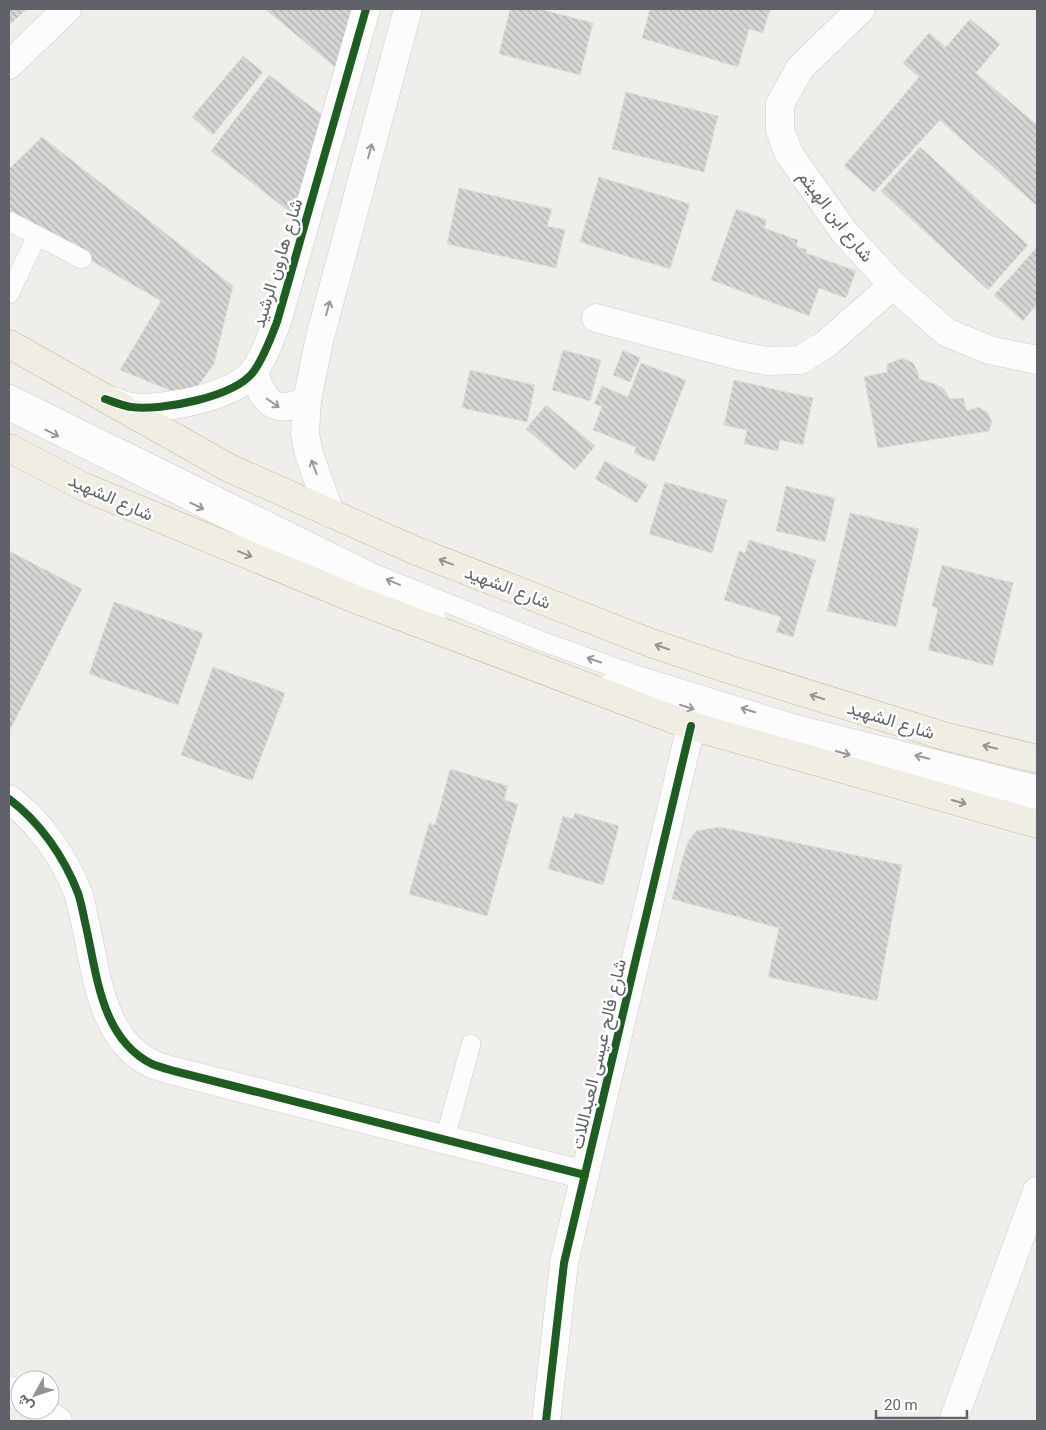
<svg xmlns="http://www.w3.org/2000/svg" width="1046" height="1430" viewBox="0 0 1046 1430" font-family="Roboto,Vazirmatn,sans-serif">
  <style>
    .building { fill: url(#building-back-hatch); stroke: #deddd9 }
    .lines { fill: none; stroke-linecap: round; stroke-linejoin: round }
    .lane-casing { stroke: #cbcccc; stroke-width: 20 }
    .street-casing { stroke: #cbcccc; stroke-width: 29 }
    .secondary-casing { stroke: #cacacb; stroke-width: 29 }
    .highway-casing { stroke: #c8b996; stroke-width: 29 }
    .lane { stroke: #fdfcfc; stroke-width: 19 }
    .street { stroke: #fdfcfc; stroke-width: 28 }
    .secondary { stroke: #fdfcfc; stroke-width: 28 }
    .highway { stroke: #f0ede3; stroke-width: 28 }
    .cycleway-casing { stroke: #fff; stroke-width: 11 }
    .cycleway { stroke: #1b5e20; stroke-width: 8 }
    .oneway { stroke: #96999c }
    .oneway2 { stroke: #929393 }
    .labels { text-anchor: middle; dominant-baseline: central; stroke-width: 5; stroke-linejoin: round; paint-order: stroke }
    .street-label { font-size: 18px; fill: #5f6368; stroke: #fff }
  </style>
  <defs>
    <pattern id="building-back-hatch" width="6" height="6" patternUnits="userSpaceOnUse" patternTransform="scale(1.25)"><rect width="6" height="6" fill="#d6d5d3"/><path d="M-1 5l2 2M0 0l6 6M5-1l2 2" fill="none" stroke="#b1b0af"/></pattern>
  </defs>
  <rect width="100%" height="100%" fill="#efeeea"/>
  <g class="building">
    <path d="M9 9H27L9 25Z"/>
    <path d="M265 9H359L340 71Z"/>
    <path d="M510 9H539L593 23 580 75 499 54Z"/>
    <path d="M650 9H770L763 33 749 29 738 67 642 38Z"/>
    <path d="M970 19 1000 44 976 73 1037 125V206L940 120 874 192 844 166 919 77 903 63 929 33 946 47Z"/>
    <path d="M243 56 263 72 213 135 192 117Z"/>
    <path d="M269 75 329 120 303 222 211 151Z"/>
    <path d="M626 92 718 116 704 172 612 149Z"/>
    <path d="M42 137 233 286 214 364 189 398 120 370 161 301 9 213V169Z"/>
    <path d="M920 147 1028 245 988 290 881 191Z"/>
    <path d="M599 177 690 204 670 269 580 242Z"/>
    <path d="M459 188 552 209 547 226 565 230 556 268 447 244Z"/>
    <path d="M736 209 767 220 764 228 798 240 796 246 807 250 806 253 856 271 846 298 819 288 809 316 711 280Z"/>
    <path d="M1037 247V304L1023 321 994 295Z"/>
    <path d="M563 350 601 360 590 401 552 390Z"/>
    <path d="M623 350 640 358 630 382 613 375Z"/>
    <path d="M903 358 913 363 918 372 919 379 935 384 944 389 950 399 963 398 967 411 978 407 987 412 992 422 989 431 878 448 864 377 887 372V364Z"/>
    <path d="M641 363 686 380 654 462 634 453 636 447 593 430 602 406 594 404 602 386 628 397Z"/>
    <path d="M470 370 535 385 527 422 462 408Z"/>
    <path d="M734 380 813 398 803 445 780 440 778 451 744 444 747 430 724 425Z"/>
    <path d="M546 405 595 446 575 470 526 429Z"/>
    <path d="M605 461 648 485 637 503 595 479Z"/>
    <path d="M665 482 727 500 712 553 649 534Z"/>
    <path d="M786 486 835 498 825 542 776 531Z"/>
    <path d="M850 513 919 529 896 627 827 611Z"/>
    <path d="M749 540 816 560 793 637 776 632 781 617 724 600 739 551 745 553Z"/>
    <path d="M9 551 82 589 9 732Z"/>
    <path d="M942 565 1013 583 993 666 928 650 938 608 932 606Z"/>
    <path d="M114 602 203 633 178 705 89 674Z"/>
    <path d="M213 667 285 693 252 781 181 755Z"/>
    <path d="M450 769 508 786 504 800 518 804 487 916 409 894 429 823 435 825Z"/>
    <path d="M575 813 619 826 603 885 548 869 563 816 573 819Z"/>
    <path d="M720 827 902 865 877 1001 768 977 779 928 672 899 682 860 688 842 696 831Z"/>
  </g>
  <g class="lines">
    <g class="lane-casing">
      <g id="lane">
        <path d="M9 221 82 259"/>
        <path d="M9 294 37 236"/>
        <path d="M9 394 375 574 544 642 630 673 798 725 1037 785"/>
        <path d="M9 411 312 562 436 616"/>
        <path d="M611 682C750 732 894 764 1037 801"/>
        <path d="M445 1139 471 1044"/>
      </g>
    </g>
    <g class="street-casing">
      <g id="street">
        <path d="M861 9 800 68 780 104V130L789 154 845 233 893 285 946 332 989 350 1037 360"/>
        <path d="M9 65 67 9"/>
        <path d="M596 318 740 356 768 361 800 360 826 344 893 285"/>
        <path d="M9 799C40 822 64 857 78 893 81 902 83 913 85 922 97 973 100 1038 152 1064 159 1067 167 1069 174 1071L585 1175"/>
        <path d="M9 1390 20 1397"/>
        <path d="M41 1410 58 1421"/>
        <path d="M546 1421 564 1263 691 726"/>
        <path d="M953 1421 1037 1191"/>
      </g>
    </g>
    <g class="secondary-casing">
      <g id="secondary">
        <path d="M253 372C265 403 274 416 307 400"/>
        <path d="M113 401C119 403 125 406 131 407 162 411 235 397 254 371 264 357 271 338 277 322L366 9"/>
        <path d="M330 513 309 454 305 434 307 400 320 337 408 9"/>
      </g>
    </g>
    <g class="highway-casing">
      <g id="highway">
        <path d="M9 344 229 468 414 550 651 643 728 669 944 736 1037 759"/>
        <path d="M9 448 84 487 360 601 691 726 1037 824"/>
      </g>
    </g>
    <use href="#lane" class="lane"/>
    <use href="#street" class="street"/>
    <use href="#secondary" class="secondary"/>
    <use href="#highway" class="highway"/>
    <g class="cycleway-casing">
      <g id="cycleway">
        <path d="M105 399C114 402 123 406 131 407 162 411 235 397 254 371 264 357 271 338 277 322L366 9"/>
        <path d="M9 799C40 822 64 857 78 893 81 902 83 913 85 922 97 973 100 1038 152 1064 159 1067 167 1069 174 1071L585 1175"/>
        <path d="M546 1421 564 1263 691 726"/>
      </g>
    </g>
    <use href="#cycleway" class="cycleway"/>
  </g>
  <defs><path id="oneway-shaft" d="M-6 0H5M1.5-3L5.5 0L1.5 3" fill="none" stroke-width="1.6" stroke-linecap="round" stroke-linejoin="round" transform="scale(1.25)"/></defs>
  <g class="oneway">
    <use href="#oneway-shaft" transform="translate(370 151) rotate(-75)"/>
    <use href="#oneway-shaft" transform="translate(328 308) rotate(-75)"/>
    <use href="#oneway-shaft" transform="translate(273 403) rotate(35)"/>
    <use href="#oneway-shaft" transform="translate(52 433) rotate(27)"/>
    <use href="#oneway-shaft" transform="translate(314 467) rotate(-111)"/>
    <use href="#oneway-shaft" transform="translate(197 506) rotate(26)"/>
    <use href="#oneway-shaft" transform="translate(393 582) rotate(-157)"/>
    <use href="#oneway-shaft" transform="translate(594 660) rotate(-161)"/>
    <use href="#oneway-shaft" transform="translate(687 707) rotate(18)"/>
    <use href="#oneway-shaft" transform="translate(748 710) rotate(-163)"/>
    <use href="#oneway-shaft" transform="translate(843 753) rotate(16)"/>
    <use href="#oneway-shaft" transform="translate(922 757) rotate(-166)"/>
  </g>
  <g class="oneway2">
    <use href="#oneway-shaft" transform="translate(245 554) rotate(22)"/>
    <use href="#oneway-shaft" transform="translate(446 562) rotate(-159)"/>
    <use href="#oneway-shaft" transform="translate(662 647) rotate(-161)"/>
    <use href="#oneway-shaft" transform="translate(817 697) rotate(-162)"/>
    <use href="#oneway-shaft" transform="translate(990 747) rotate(-166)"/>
    <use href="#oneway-shaft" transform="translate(959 802) rotate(16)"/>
  </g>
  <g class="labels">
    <g class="street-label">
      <text transform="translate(836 216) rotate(52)">شارع ابن الهيثم</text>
      <text transform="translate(277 263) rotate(-73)">شارع هارون الرشيد</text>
      <text transform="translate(111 497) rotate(24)">شارع الشهيد</text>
      <text transform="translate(508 587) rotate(21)">شارع الشهيد</text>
      <text transform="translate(891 720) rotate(17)">شارع الشهيد</text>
      <text transform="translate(598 1054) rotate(-77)">شارع فالح عيسى العبداللات</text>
    </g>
  </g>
  <rect width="1046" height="1430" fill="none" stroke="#5f6368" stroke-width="20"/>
  <g transform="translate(35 1395) rotate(230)"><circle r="24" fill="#ffffff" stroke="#bfc1c3"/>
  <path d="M0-4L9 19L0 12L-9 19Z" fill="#919496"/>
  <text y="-8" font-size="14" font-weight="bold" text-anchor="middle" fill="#5f6368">ش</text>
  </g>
  <path d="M876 1410v8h91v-8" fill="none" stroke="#5f6368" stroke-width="2.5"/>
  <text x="884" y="1410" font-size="15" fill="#5f6368" stroke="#ffffff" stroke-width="4" paint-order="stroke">20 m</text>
</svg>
